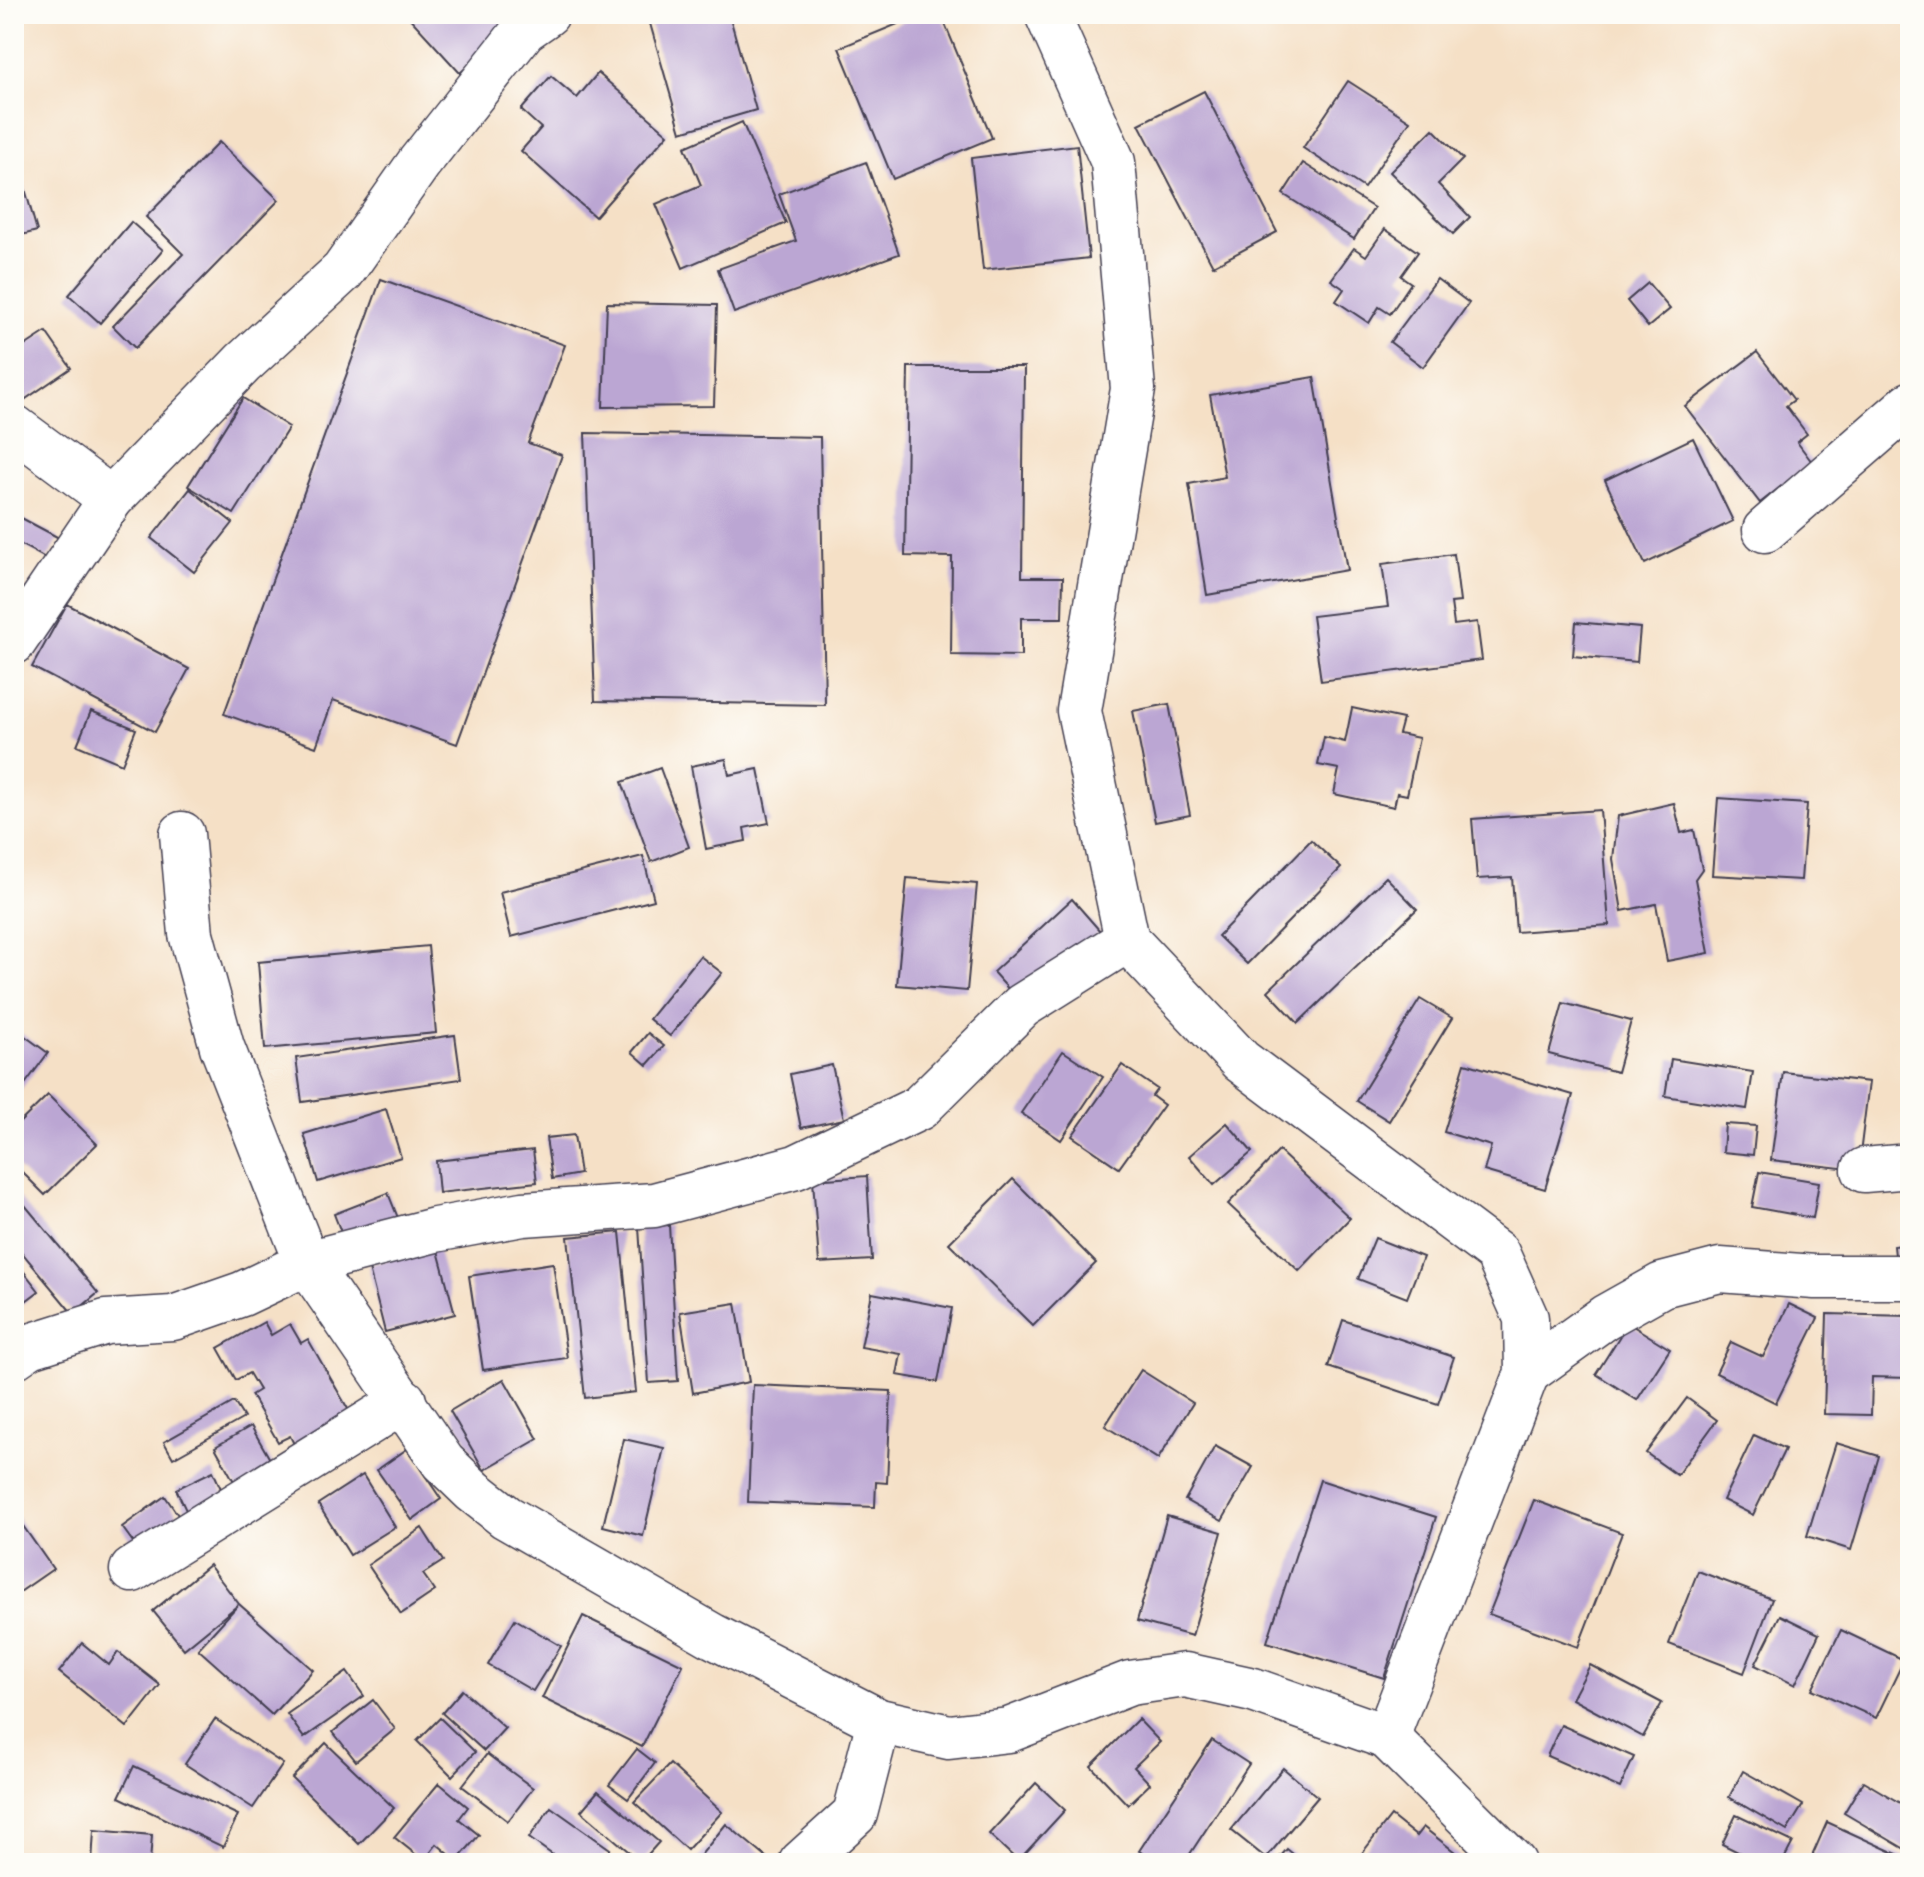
<svg xmlns="http://www.w3.org/2000/svg" width="1924" height="1877" viewBox="0 0 1924 1877" font-family="'IM FELL English',serif">
  <style>
    .building { fill: #bba6d3 }
    .lines { fill: none; stroke-linecap: round; stroke-linejoin: round }
    .minor-casing { stroke: #423e50; stroke-width: 47 }
    .minor { stroke: #fff; stroke-width: 44 }
  </style>
  <rect width="100%" height="100%" fill="#fdfcf7"/>
  <filter id="ink" filterUnits="userSpaceOnUse"><feTurbulence type="fractalNoise" baseFrequency=".0125" numOctaves="2"/><feDisplacementMap in="SourceGraphic" scale="16" xChannelSelector="R" yChannelSelector="G"/><feConvolveMatrix kernelMatrix="1 2 1 2 8 2 1 2 1" color-interpolation-filters="sRGB"/></filter>
  <filter id="wash" filterUnits="userSpaceOnUse"><feTurbulence type="fractalNoise" baseFrequency=".006" numOctaves="4" result="noise"/><feDisplacementMap in="SourceGraphic" scale="32" xChannelSelector="R" yChannelSelector="G"/><feGaussianBlur stdDeviation="1.8" result="paint"/><feColorMatrix in="noise" values="0 0 0 0 0 0 0 0 0 0 0 0 0 0 0 0 0 1.4 0 .05"/><feComposite in="paint" operator="in"/></filter>
  <g filter="url(#wash)">
    <rect width="100%" height="100%" fill="#f5e0c6"/>
    <g id="blocks">
      <g class="building">
        <path d="M406 14H496L509 28 460 73Z"/>
        <path d="M669 14H729L756 110 681 132 649 20Z"/>
        <path d="M922 14H941L992 138 893 179 839 48Z"/>
        <path d="M598 73 668 134 595 217 521 151 541 128 521 110 551 76 577 98Z"/>
        <path d="M1348 81 1410 121 1364 188 1303 148Z"/>
        <path d="M1204 91 1277 232 1213 266 1139 124Z"/>
        <path d="M742 122 786 223 683 268 656 204 701 185 685 147Z"/>
        <path d="M1433 129 1463 159 1438 184 1470 217 1453 234 1390 172Z"/>
        <path d="M219 142 279 200 135 348 113 326 183 254 146 217Z"/>
        <path d="M1077 145 1089 258 983 270 971 158Z"/>
        <path d="M14 150 37 231 14 237Z"/>
        <path d="M866 162 899 254 734 313 718 269 796 241 779 194Z"/>
        <path d="M1303 163 1374 208 1354 239 1283 194Z"/>
        <path d="M131 222 163 250 100 323 69 295Z"/>
        <path d="M1385 229 1418 252 1401 276 1411 283 1390 314 1379 307 1369 323 1336 301 1344 289 1331 280 1354 248 1366 256Z"/>
        <path d="M381 279 565 345 528 443 562 455 457 744 333 700 316 747 224 714Z"/>
        <path d="M1437 279 1469 303 1423 367 1390 342Z"/>
        <path d="M1648 283 1670 309 1648 327 1627 301Z"/>
        <path d="M607 303 717 305 714 406 603 407Z"/>
        <path d="M46 332 71 368 14 407V353Z"/>
        <path d="M1757 352 1794 400 1786 406 1807 434 1797 442 1812 462 1760 503 1685 406Z"/>
        <path d="M908 367H1024L1022 577H1063L1062 618H1021V656L951 655 952 557 905 556Z"/>
        <path d="M1314 377 1347 570 1207 595 1189 484 1225 477 1210 395Z"/>
        <path d="M243 398 289 427 234 514 188 486Z"/>
        <path d="M585 433 820 437 825 705 595 701Z"/>
        <path d="M1693 438 1733 521 1645 564 1605 480Z"/>
        <path d="M190 489 233 523 194 572 151 538Z"/>
        <path d="M14 514 59 538 47 559 14 541Z"/>
        <path d="M1454 554 1460 602 1451 603 1454 625 1477 622 1482 660 1321 681 1312 616 1388 607 1382 564Z"/>
        <path d="M67 604 189 669 155 732 32 667Z"/>
        <path d="M1576 622 1640 628 1637 662 1573 656Z"/>
        <path d="M1169 704 1190 815 1155 822 1133 711Z"/>
        <path d="M1352 708 1403 719 1399 734 1419 738 1407 795 1397 793 1394 807 1334 794 1339 769 1318 765 1324 737 1345 742Z"/>
        <path d="M91 711 136 729 122 764 77 745Z"/>
        <path d="M726 759 729 775 758 769 769 823 744 828 746 841 706 849 691 766Z"/>
        <path d="M660 768 689 847 651 862 622 782Z"/>
        <path d="M1718 798 1807 804 1801 880 1712 875Z"/>
        <path d="M1674 803 1681 833 1694 830 1702 869 1695 879 1709 953 1667 961 1656 904 1622 911 1613 859 1618 816Z"/>
        <path d="M1600 810 1609 925 1516 932 1512 877 1477 879 1472 819Z"/>
        <path d="M1311 840 1341 868 1247 964 1218 936Z"/>
        <path d="M643 856 654 900 511 937 500 892Z"/>
        <path d="M1386 877 1417 909 1298 1023 1268 991Z"/>
        <path d="M907 878 977 884 967 991 897 985Z"/>
        <path d="M1072 899 1100 931 1021 1003 993 972Z"/>
        <path d="M428 946 436 1033 265 1049 258 962Z"/>
        <path d="M700 956 722 973 670 1036 649 1019Z"/>
        <path d="M1420 999 1452 1018 1389 1121 1357 1101Z"/>
        <path d="M1563 1003 1631 1021 1617 1072 1549 1054Z"/>
        <path d="M14 1028 48 1053 14 1099Z"/>
        <path d="M648 1033 664 1046 647 1065 632 1052Z"/>
        <path d="M455 1035 461 1079 302 1102 296 1058Z"/>
        <path d="M1063 1051 1103 1077 1061 1140 1021 1113Z"/>
        <path d="M1671 1059 1753 1072 1747 1109 1665 1096Z"/>
        <path d="M1465 1063 1573 1095 1545 1189 1484 1171 1491 1146 1444 1132Z"/>
        <path d="M832 1065 844 1119 801 1128 790 1074Z"/>
        <path d="M1122 1065 1157 1089 1152 1096 1164 1105 1119 1168 1072 1136Z"/>
        <path d="M1783 1072 1869 1082 1858 1170 1771 1160Z"/>
        <path d="M48 1095 97 1144 45 1195 14 1164V1128Z"/>
        <path d="M386 1109 401 1157 318 1182 304 1134Z"/>
        <path d="M1227 1123 1252 1152 1214 1185 1189 1156Z"/>
        <path d="M1725 1124 1756 1126 1753 1155 1723 1152Z"/>
        <path d="M574 1135 580 1174 552 1179 546 1138Z"/>
        <path d="M533 1150 537 1182 439 1193 436 1161Z"/>
        <path d="M1279 1151 1350 1218 1299 1271 1228 1204Z"/>
        <path d="M1759 1172 1819 1182 1813 1218 1752 1207Z"/>
        <path d="M867 1176 872 1260 819 1263 813 1180Z"/>
        <path d="M1013 1179 1096 1263 1033 1326 949 1243Z"/>
        <path d="M14 1192 98 1293 73 1314 14 1243Z"/>
        <path d="M388 1193 400 1223 346 1245 334 1214Z"/>
        <path d="M669 1225 678 1381 649 1383 639 1227Z"/>
        <path d="M620 1232 636 1392 585 1398 568 1237Z"/>
        <path d="M1375 1238 1423 1257 1407 1298 1358 1279Z"/>
        <path d="M1910 1244V1272L1897 1274 1894 1246Z"/>
        <path d="M437 1247 455 1314 385 1332 368 1265Z"/>
        <path d="M14 1259 39 1291 18 1307 22 1312 14 1318Z"/>
        <path d="M553 1263 567 1358 483 1370 469 1276Z"/>
        <path d="M872 1293 952 1308 938 1382 897 1375 901 1354 861 1347Z"/>
        <path d="M736 1303 749 1382 693 1393 680 1312Z"/>
        <path d="M1789 1304 1818 1318 1776 1403 1716 1373 1731 1342 1763 1357Z"/>
        <path d="M1827 1314 1910 1316V1378L1872 1377 1871 1415 1824 1414Z"/>
        <path d="M1343 1320 1454 1357 1438 1404 1328 1367Z"/>
        <path d="M264 1322 271 1335 290 1324 301 1343 308 1339 352 1416 296 1448 290 1436 278 1442 251 1395 259 1390 249 1373 236 1380 218 1348Z"/>
        <path d="M1628 1323 1670 1349 1637 1400 1596 1374Z"/>
        <path d="M1141 1370 1193 1403 1158 1459 1105 1426Z"/>
        <path d="M504 1379 538 1439 484 1470 450 1411Z"/>
        <path d="M753 1385 891 1391 887 1483 876 1482 875 1507 748 1502Z"/>
        <path d="M1687 1398 1717 1420 1677 1475 1646 1453Z"/>
        <path d="M234 1402 244 1418 173 1458 164 1442Z"/>
        <path d="M251 1426 279 1475 242 1496 215 1447Z"/>
        <path d="M1754 1435 1785 1449 1753 1515 1723 1500Z"/>
        <path d="M624 1439 664 1448 643 1536 603 1526Z"/>
        <path d="M1836 1443 1879 1456 1851 1550 1807 1536Z"/>
        <path d="M1215 1446 1253 1467 1222 1521 1185 1500Z"/>
        <path d="M407 1449 441 1499 412 1520 377 1470Z"/>
        <path d="M213 1471 227 1502 190 1519 176 1489Z"/>
        <path d="M363 1475 395 1527 350 1555 318 1504Z"/>
        <path d="M1320 1480 1436 1517 1384 1678 1267 1642Z"/>
        <path d="M165 1496 186 1527 144 1557 122 1527Z"/>
        <path d="M1534 1500 1622 1533 1578 1647 1489 1614Z"/>
        <path d="M14 1513 53 1569 14 1596Z"/>
        <path d="M1167 1516 1222 1532 1192 1636 1137 1621Z"/>
        <path d="M422 1528 443 1561 423 1574 435 1591 401 1614 368 1565Z"/>
        <path d="M209 1565 239 1604 313 1670 272 1715 198 1649 238 1605 184 1649 153 1611Z"/>
        <path d="M1698 1571 1772 1599 1744 1673 1669 1644Z"/>
        <path d="M1780 1615 1819 1634 1795 1685 1755 1665Z"/>
        <path d="M583 1616 683 1665 642 1747 542 1698Z"/>
        <path d="M515 1619 561 1646 533 1691 488 1665Z"/>
        <path d="M1841 1630 1904 1660 1876 1718 1812 1689Z"/>
        <path d="M82 1643 109 1665 118 1652 160 1685 127 1727 59 1672Z"/>
        <path d="M1590 1665 1662 1703 1643 1737 1572 1699Z"/>
        <path d="M347 1672 364 1696 304 1738 287 1714Z"/>
        <path d="M462 1690 505 1728 484 1751 442 1713Z"/>
        <path d="M373 1700 395 1729 356 1761 333 1732Z"/>
        <path d="M440 1718 475 1752 452 1776 417 1741Z"/>
        <path d="M215 1719 283 1764 253 1808 185 1764Z"/>
        <path d="M1138 1719 1160 1742 1134 1767 1150 1784 1128 1805 1091 1766Z"/>
        <path d="M1561 1725 1634 1757 1620 1788 1547 1756Z"/>
        <path d="M1212 1740 1249 1764 1184 1863H1158L1139 1851Z"/>
        <path d="M326 1743 394 1808 359 1844 292 1778Z"/>
        <path d="M637 1749 655 1763 628 1799 609 1785Z"/>
        <path d="M487 1754 533 1788 508 1821 462 1786Z"/>
        <path d="M670 1764 722 1812 687 1850 634 1802Z"/>
        <path d="M134 1766 238 1815 223 1847 119 1797Z"/>
        <path d="M1283 1768 1318 1797 1266 1858 1231 1830Z"/>
        <path d="M1743 1771 1803 1805 1787 1831 1729 1797Z"/>
        <path d="M1863 1781 1910 1809V1852L1844 1813Z"/>
        <path d="M439 1783 468 1807 459 1819 479 1835 457 1861 437 1844 424 1861 394 1837Z"/>
        <path d="M1036 1783 1065 1810 1018 1861 989 1834Z"/>
        <path d="M598 1791 659 1842 641 1862 581 1811Z"/>
        <path d="M551 1807 610 1849 599 1863H564L529 1838Z"/>
        <path d="M1736 1815 1793 1842 1782 1863H1760L1722 1844Z"/>
        <path d="M1391 1816 1416 1836 1423 1827 1460 1856 1455 1863H1367L1359 1857Z"/>
        <path d="M1827 1822 1910 1860V1863H1809Z"/>
        <path d="M726 1824 766 1857 760 1863 696 1861Z"/>
        <path d="M94 1830 152 1835 150 1863H92Z"/>
        <path d="M1287 1849 1304 1863H1275Z"/>
      </g>
    </g>
  </g>
  <g filter="url(#ink)">
    <use href="#blocks" fill-opacity="0" stroke="#423e50" stroke-width="2"/>
    <g class="lines">
      <g class="minor-casing">
        <g id="minor">
          <path d="M1047 14 1113 162 1133 389 1079 711 1127 940 1241 1061 1497 1253 1526 1318 1527 1373 1387 1737"/>
          <path d="M14 427 111 499"/>
          <path d="M1765 530 1910 404"/>
          <path d="M14 642 111 499 243 363 343 271 419 163 524 30 547 14"/>
          <path d="M182 834 191 934 222 1047 307 1263 443 1462 473 1491 506 1517 713 1636 879 1721 949 1737 1009 1730 1130 1683 1185 1675 1253 1690 1387 1737 1514 1863"/>
          <path d="M1864 1170 1910 1166"/>
          <path d="M14 1357 30 1346 106 1322 173 1318 242 1294 307 1263 435 1230 523 1214 654 1205 796 1167 919 1108 1022 1006 1127 940"/>
          <path d="M1527 1373 1605 1317 1662 1285 1720 1270 1815 1277H1910"/>
          <path d="M132 1570 404 1401"/>
          <path d="M801 1863 855 1814 879 1721"/>
        </g>
      </g>
      <use href="#minor" class="minor"/>
    </g>
  </g>
  <rect width="1924" height="1877" fill="none" stroke="#fdfcf7" stroke-width="48"/>
</svg>
